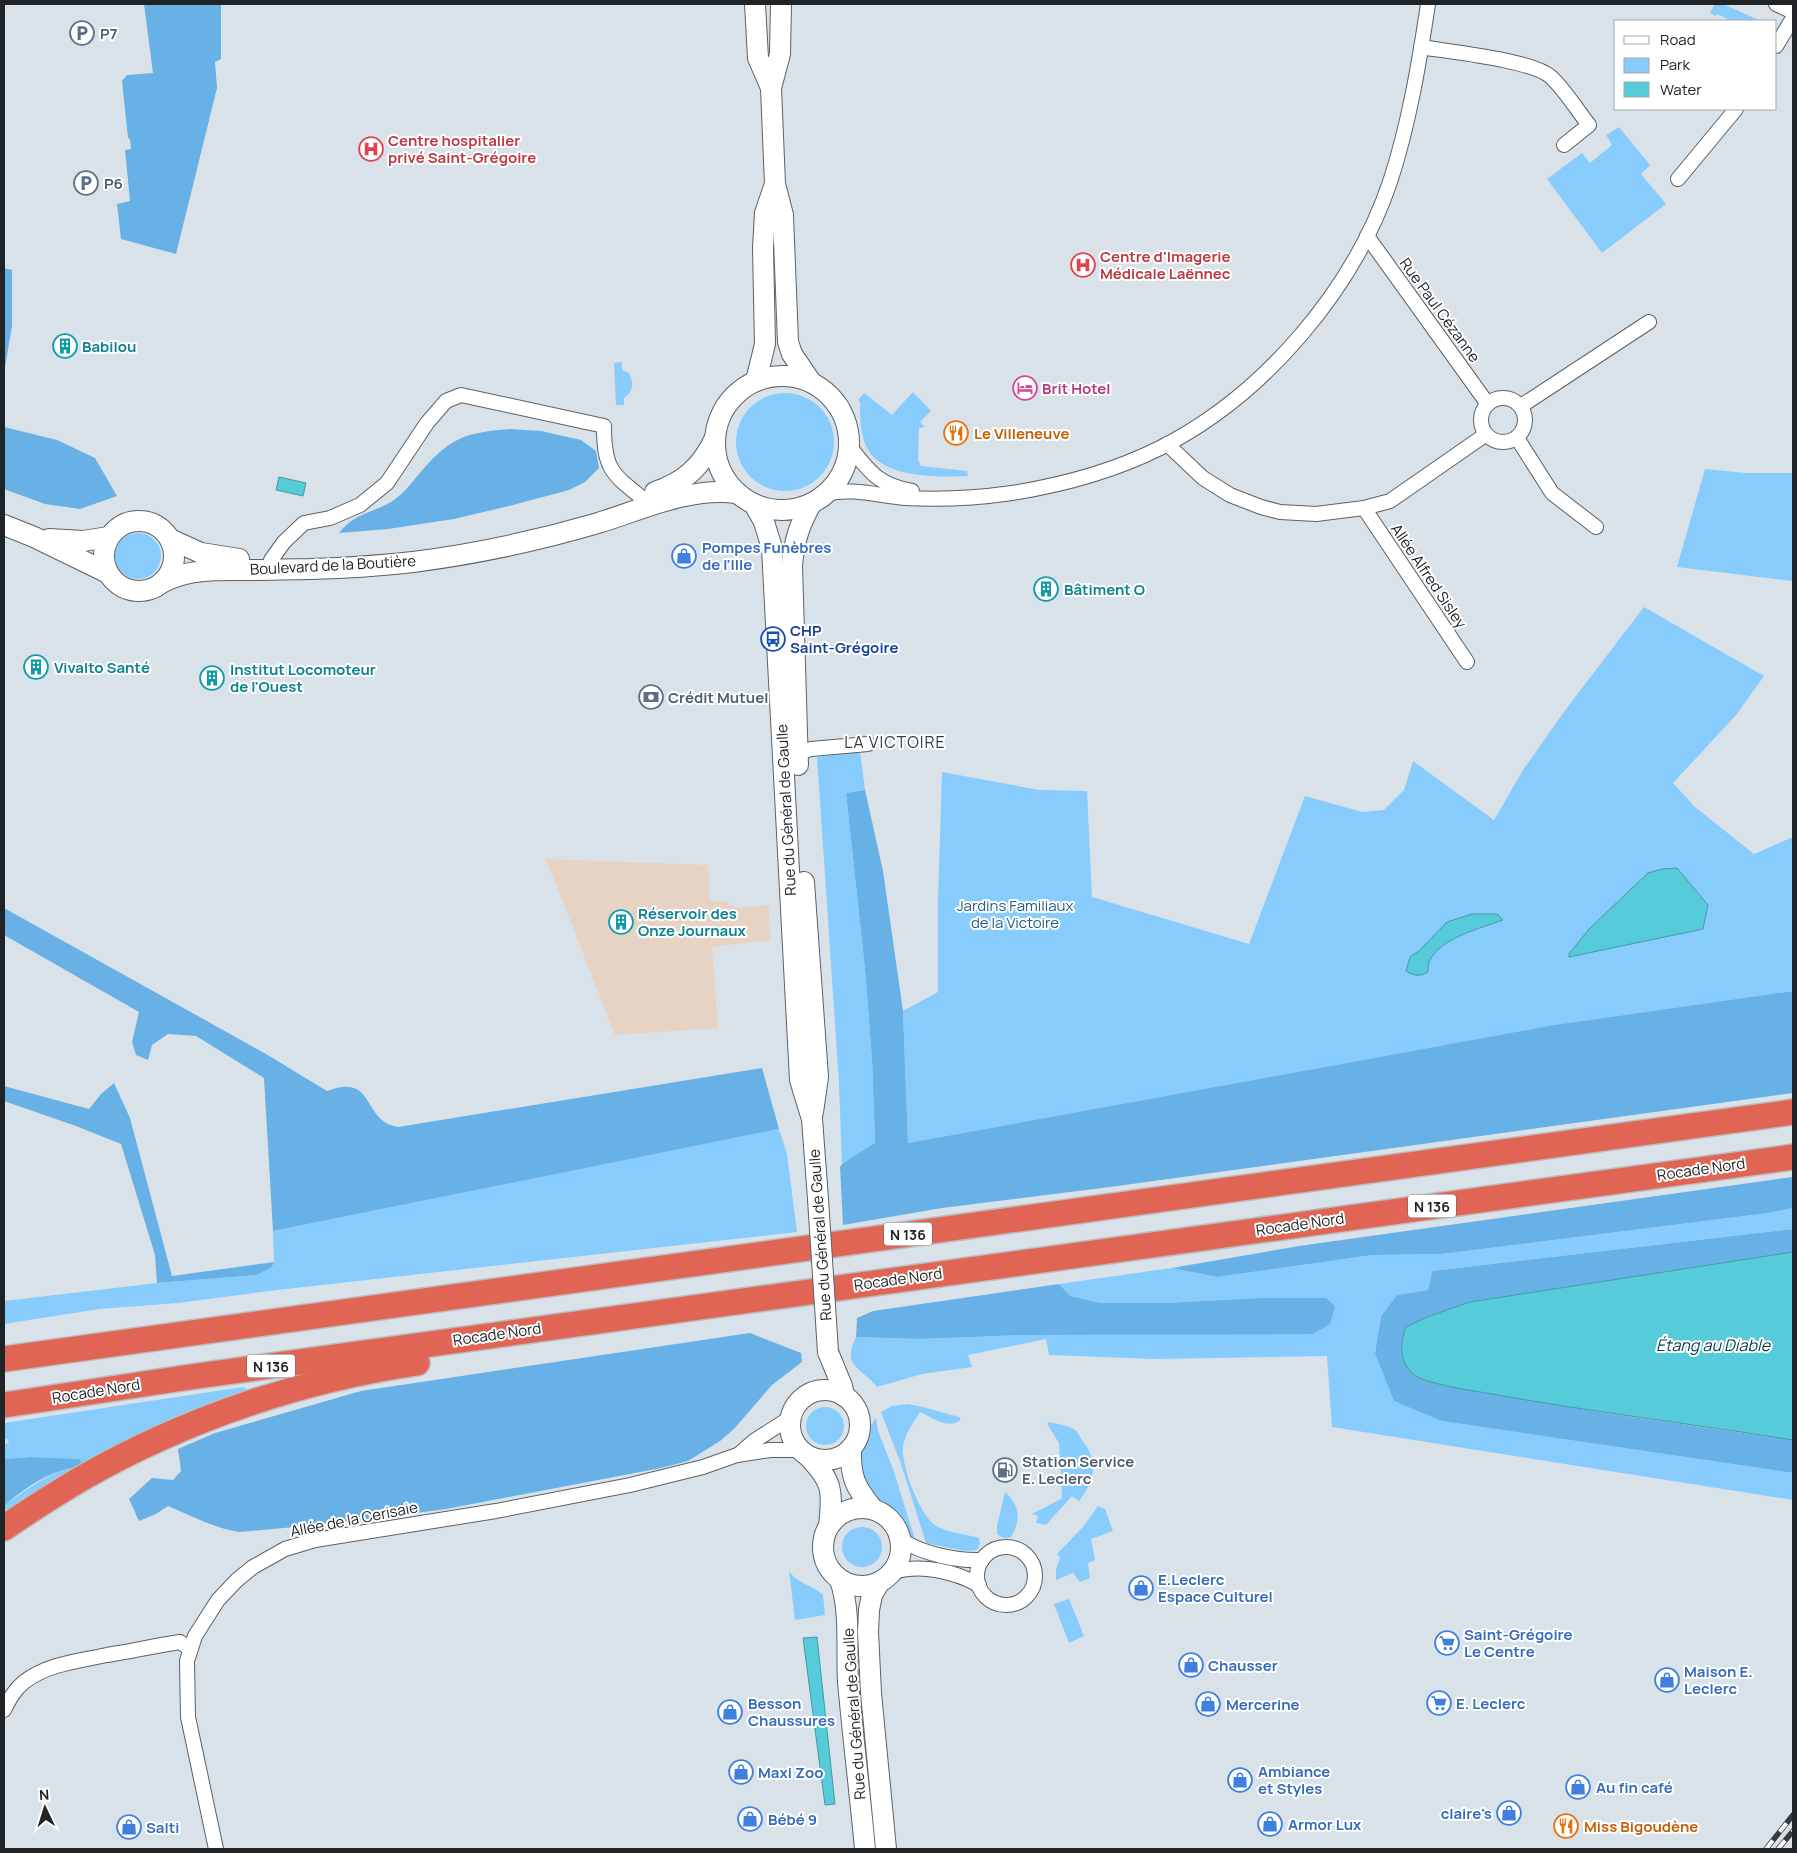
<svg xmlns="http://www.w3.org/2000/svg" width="1797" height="1853" viewBox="0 0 1797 1853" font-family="Manrope,sans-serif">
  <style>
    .industrial { fill: #e7d3c4 }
    .green { fill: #88ccfd }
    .forest { fill: #67b1e6 }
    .water { fill: #56cbda; stroke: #4699a4 }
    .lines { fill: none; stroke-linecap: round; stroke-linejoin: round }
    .street-casing { stroke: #5a6167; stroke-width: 16 }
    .secondary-casing { stroke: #5a6167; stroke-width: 22 }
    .highway-casing { stroke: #bcbdbe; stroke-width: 28 }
    .street { stroke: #fff; stroke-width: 14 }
    .secondary { stroke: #fff; stroke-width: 20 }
    .highway { stroke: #e06555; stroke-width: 25 }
    .rail-casing { stroke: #373b3e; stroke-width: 5.5 }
    .rail { stroke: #fff; stroke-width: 4; stroke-dasharray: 11; stroke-linecap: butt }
    .secondary-bridge-casing { stroke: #5a6167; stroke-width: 22; stroke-linecap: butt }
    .secondary-bridge { stroke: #fff; stroke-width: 20 }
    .labels { text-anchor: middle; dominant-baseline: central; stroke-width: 4; stroke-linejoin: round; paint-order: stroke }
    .shield { fill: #fff; stroke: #636667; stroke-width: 1 }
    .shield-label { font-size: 14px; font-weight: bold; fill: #202426 }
    .service-label { font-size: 15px; font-weight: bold; fill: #4e5e75; stroke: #fff; text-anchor: start }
    .health-label { font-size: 15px; font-weight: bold; fill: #be3a42; stroke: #fff; text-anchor: start }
    .street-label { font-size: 15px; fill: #202426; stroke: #fff }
    .culture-label { font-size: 15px; font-weight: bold; fill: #0d838f; stroke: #fff; text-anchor: start }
    .hotel-label { font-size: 15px; font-weight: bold; fill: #b23c85; stroke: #fff; text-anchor: start }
    .food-label { font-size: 15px; font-weight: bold; fill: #c56008; stroke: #fff; text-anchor: start }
    .shop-label { font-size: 15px; font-weight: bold; fill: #366cbe; stroke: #fff; text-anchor: start }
    .transit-label { font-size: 15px; font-weight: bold; fill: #164399; stroke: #fff; text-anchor: start }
    .park-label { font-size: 15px; fill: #255c80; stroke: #fff }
    .neighbourhood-label { font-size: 16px; letter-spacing: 1px; fill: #343b41; stroke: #fff }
    .water-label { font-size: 16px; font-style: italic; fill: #043d43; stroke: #fff }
  </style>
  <rect width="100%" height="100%" fill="#d9e2e9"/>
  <path class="industrial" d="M546 859 708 865 710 901H726L736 908 769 905 770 940 712 947 718 1028 615 1035Z"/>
  <g class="green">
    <path d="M1715 4H1723L1761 21H1732L1717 14 1716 16 1710 13Z"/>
    <path d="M1619 127 1650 165 1641 174 1666 204 1602 253 1547 179 1582 153 1590 163 1612 145 1606 135Z"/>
    <path d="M622 362V370L629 373C634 383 634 392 624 398V405H616L614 363Z"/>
    <path d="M913 392 931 411 920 422 925 427 919 428 918 460 921 466 967 471 968 476C939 477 883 479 867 448 860 434 860 417 860 402L858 400 864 393 892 415Z"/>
    <circle cx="785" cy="442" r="49"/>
    <path d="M1705 469 1745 473H1793V581L1677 567Z"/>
    <circle cx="138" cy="556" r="23"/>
    <path d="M1644 607 1764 676 1737 714 1673 783 1695 807 1754 854 1793 837V991L1554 1025 908 1143 903 1011 938 992V899L942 772 1039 790 1087 791 1092 897 1249 944 1305 796 1362 812 1384 810 1404 790 1413 761 1494 820 1523 770 1566 709Z"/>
    <path d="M860 752 865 790 846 793 865 969 872 1059 875 1144 842 1164 839 1084 817 757Z"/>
    <path d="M779 1129 787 1154 797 1232 277 1290 178 1303 99 1309 4 1324V1301L157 1283 257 1275 272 1267 274 1262 273 1231Z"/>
    <path d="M1793 1208V1229L1432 1271 1428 1290 1397 1295 1381 1316 1375 1353 1442 1421 1793 1473V1500L1332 1427 1327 1356 1155 1359 1049 1355 1046 1339 968 1355 972 1367 922 1374 877 1387C862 1367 841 1368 856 1337L919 1339 1025 1335 1158 1334 1325 1298H1261L1164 1303H1101L1070 1296 1059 1284 1172 1268 1217 1277 1373 1255 1442 1254 1768 1213Z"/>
    <path d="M243 1387 246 1389 247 1394 4 1518V1506L6 1504C31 1487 49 1471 80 1467L82 1462 79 1459 30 1457 4 1459V1444L9 1443 7 1439H4V1423Z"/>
    <path d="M908 1404 923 1407 959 1417 961 1419C950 1431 931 1417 920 1412 913 1423 905 1434 903 1447 901 1465 920 1518 938 1527 950 1533 966 1534 979 1538L980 1544 977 1550 964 1551 926 1543 901 1464 881 1412 892 1406Z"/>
    <circle cx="825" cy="1426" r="19"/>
    <path d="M876 1418 878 1431 893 1469 915 1539C906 1534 904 1522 898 1514 892 1507 882 1504 876 1498 852 1473 857 1445 876 1418Z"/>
    <path d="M1049 1422C1057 1424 1068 1425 1075 1430 1078 1432 1080 1437 1082 1440 1099 1461 1095 1481 1079 1501L1072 1496 1046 1525 1036 1523 1038 1516 1032 1514 1061 1499 1062 1494 1059 1443 1047 1424Z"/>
    <path d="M1005 1492C1020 1505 1021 1520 1011 1537 1005 1539 1002 1538 997 1534V1526Z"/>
    <path d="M1098 1506 1105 1509 1113 1531 1091 1539 1095 1560 1088 1563 1090 1578 1080 1582 1073 1573 1056 1580V1569L1060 1558 1057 1554 1083 1527Z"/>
    <circle cx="862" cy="1547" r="20"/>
    <path d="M789 1571C799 1585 812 1584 823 1595L825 1615 795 1620Z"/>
    <path d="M1069 1599 1084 1636 1069 1643 1054 1604Z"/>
  </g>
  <g class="forest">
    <path d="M144 4H221V59L215 62 217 88 176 254 121 239 117 204 130 201 125 150 131 149 130 139 128 138 122 81 127 75 153 73Z"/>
    <path d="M4 268 12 270V326L4 373Z"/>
    <path d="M4 427 57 440 95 458 117 496 80 509 45 504 4 489Z"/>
    <path d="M510 429 541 431 581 440 596 451 599 468 585 482 569 490 509 506 454 519 388 529 339 533C353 514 372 513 391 502 401 496 411 484 418 475 450 438 462 433 510 429Z"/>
    <path d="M865 790 883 871 903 1011 908 1143 1554 1025 1793 991V1093L1110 1187 942 1208 843 1225 840 1167 842 1164 875 1143 872 1059 865 969 846 793Z"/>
    <path d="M4 908 266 1054 327 1091C376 1072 361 1121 398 1127L762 1068 779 1129 273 1231 264 1078 196 1036 168 1034 152 1045 148 1060 136 1055 132 1042 139 1012 4 935Z"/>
    <path d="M114 1083 130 1118 172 1276 274 1262 272 1267 257 1275 157 1283 155 1255 121 1144 76 1126 4 1101V1086L89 1109 101 1094Z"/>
    <path d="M1793 1177V1208L1768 1213 1442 1254 1373 1255 1217 1277 1172 1268 1299 1246Z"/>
    <path d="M1793 1229V1252L1470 1302 1427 1317 1441 1385 1605 1413 1793 1440V1473L1442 1421 1394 1401 1375 1353 1381 1316 1397 1295 1428 1290 1432 1271Z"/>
    <path d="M1059 1284 1070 1296 1101 1303H1164L1261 1298H1326L1335 1306 1330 1324 1313 1334 1025 1335 919 1339 856 1337 857 1318 873 1311Z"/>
    <path d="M750 1333 801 1353 802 1362 772 1385 734 1429 720 1441 688 1461 661 1468 446 1509 338 1523 239 1532C214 1528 192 1516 168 1506L156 1514 139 1521 129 1499 152 1478 173 1480 181 1471 178 1449 215 1433 361 1391Z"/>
    <path d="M30 1457 79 1459 82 1462 80 1467C50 1470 26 1487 4 1506V1459Z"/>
  </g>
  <g class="water">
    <path d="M279 477 306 483 303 496 276 490Z"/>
    <path d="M1677 868 1708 905 1703 929 1569 957V954L1589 929 1648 873 1662 869Z"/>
    <path d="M1472 914H1497L1503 920C1481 928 1441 938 1430 960 1428 963 1428 968 1428 972 1420 977 1414 976 1406 971L1410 957 1420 950 1447 922Z"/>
    <path d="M1793 1252V1440C1693 1424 1592 1412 1492 1394 1476 1391 1422 1384 1412 1373 1399 1360 1400 1343 1406 1327L1427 1317 1470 1302Z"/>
    <path d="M817 1637 835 1804 825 1805 803 1638Z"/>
  </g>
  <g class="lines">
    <g class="street-casing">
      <g id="street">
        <path d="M1776 4 1793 12"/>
        <path d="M1776 46 1793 18"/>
        <path d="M1421 47C1450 52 1532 60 1551 77 1565 90 1577 110 1589 125L1564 145"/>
        <path d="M1678 179 1736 109"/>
        <path d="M1367 236 1487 403"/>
        <circle cx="1503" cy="420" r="22"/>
        <path d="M1521 406 1649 322"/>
        <path d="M1517 438 1552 493 1596 527"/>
        <path d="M1167 444 1203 478 1230 495 1261 507 1280 512 1316 514 1364 508 1390 501 1485 435"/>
        <path d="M850 447C870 472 878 485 912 491"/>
        <path d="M826 494C852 487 879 496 905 498 940 500 977 498 1012 493 1062 485 1114 471 1160 448 1263 396 1353 291 1390 182 1409 124 1419 64 1428 4"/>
        <path d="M1364 508 1467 662"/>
        <path d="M271 560 284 542 304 523 330 518 360 505 387 483 427 423 446 401 461 395 604 426C604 466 610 473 641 497"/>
        <path d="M797 754 811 749 868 744"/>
        <path d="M738 1455 754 1441 790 1418"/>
        <path d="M901 1540C924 1554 955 1561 982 1560"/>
        <circle cx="1006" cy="1576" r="29"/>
        <path d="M893 1572C921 1564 954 1571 979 1585"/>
        <path d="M4 1710C9 1700 14 1690 24 1682 47 1664 79 1661 107 1655 131 1651 155 1646 180 1642L190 1649"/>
        <path d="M216 1849 188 1717 187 1661 195 1636 218 1600 237 1580 253 1567 285 1549 315 1540 496 1511 630 1485 703 1467 737 1455 770 1450H800"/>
      </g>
    </g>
    <g class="secondary-casing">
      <g id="secondary">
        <path d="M755 4 758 58 771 88"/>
        <path d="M781 4 780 54 771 88 775 184 783 215 788 342 792 354 811 382"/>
        <circle cx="782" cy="443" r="67"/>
        <path d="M756 381 765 344 763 248 765 213 775 184"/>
        <path d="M655 492C685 482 702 466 715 438"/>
        <path d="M754 504 764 522 772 548 800 1080 812 1119 818 1199"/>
        <circle cx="139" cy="556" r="35"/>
        <path d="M4 525 34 537 108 573"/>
        <path d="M49 539 83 541 109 537"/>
        <path d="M170 539 201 553 239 559"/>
        <path d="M161 583C190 568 219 570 250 570 270 570 290 569 311 569 345 568 379 566 413 562 475 554 537 541 598 523 644 509 688 487 737 493"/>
        <path d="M798 765 792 566C794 541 799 526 811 504"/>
        <path d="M804 882 818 1077 813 1112"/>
        <path d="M828 1352 842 1386 844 1396"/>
        <circle cx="825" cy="1425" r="35"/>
        <path d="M851 1448C850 1477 855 1487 873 1509"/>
        <path d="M807 1455C833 1482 833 1490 829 1526"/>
        <circle cx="862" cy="1547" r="39"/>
        <path d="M840 1580C851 1612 846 1649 848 1682 853 1738 860 1794 865 1849"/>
        <path d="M879 1583 872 1595 869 1610 868 1632 871 1693 886 1849"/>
      </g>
    </g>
    <g class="highway-casing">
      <g id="highway">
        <path d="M4 1359 1793 1112"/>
        <path d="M4 1405 190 1377 1793 1157"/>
        <path d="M4 1528C30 1510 57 1493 84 1477 186 1419 301 1380 417 1363"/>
      </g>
    </g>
    <use href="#street" class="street"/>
    <use href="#secondary" class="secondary"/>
    <use href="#highway" class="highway"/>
    <g class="rail-casing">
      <g id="rail">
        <path d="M1766 1849 1793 1815"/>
        <path d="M1778 1849 1793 1831"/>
      </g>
    </g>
    <use href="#rail" class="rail"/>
    <g class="secondary-bridge-casing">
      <path id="secondary-bridge" d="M818 1199 828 1352"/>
    </g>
    <use href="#secondary-bridge" class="secondary-bridge"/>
  </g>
  <defs>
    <g id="parking-ring" transform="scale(1.25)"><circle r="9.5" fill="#fff" stroke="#5c6f8a" stroke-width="1.5"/><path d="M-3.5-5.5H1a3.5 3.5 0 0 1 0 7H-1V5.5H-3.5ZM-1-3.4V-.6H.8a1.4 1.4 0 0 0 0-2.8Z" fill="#5c6f8a"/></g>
    <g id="hospital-ring" transform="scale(1.25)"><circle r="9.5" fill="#fff" stroke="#e0444e" stroke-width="1.5"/><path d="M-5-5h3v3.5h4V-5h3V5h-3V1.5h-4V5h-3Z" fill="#e0444e"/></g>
    <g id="building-ring" transform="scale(1.25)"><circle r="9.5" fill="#fff" stroke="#0f9aa8" stroke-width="1.5"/><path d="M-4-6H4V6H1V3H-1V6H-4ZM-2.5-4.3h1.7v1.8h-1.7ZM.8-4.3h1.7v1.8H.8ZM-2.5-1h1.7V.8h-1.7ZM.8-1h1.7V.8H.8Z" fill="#0f9aa8"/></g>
    <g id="hotel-ring" transform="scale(1.25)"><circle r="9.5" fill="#fff" stroke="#d1479c" stroke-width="1.5"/><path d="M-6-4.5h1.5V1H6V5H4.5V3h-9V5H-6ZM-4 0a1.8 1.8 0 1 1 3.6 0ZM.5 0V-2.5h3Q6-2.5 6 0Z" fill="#d1479c"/></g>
    <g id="restaurant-ring" transform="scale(1.25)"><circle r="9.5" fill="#fff" stroke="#e8710a" stroke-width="1.5"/><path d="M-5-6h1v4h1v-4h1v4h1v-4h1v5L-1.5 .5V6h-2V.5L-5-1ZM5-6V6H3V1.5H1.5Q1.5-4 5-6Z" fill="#e8710a"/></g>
    <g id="shop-ring" transform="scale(1.25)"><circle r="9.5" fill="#fff" stroke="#3f7fe0" stroke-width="1.5"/><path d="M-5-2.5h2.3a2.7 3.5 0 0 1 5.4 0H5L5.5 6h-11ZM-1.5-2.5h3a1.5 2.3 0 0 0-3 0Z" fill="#3f7fe0"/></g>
    <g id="bus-ring" transform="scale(1.25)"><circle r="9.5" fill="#fff" stroke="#1a4fb4" stroke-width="1.5"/><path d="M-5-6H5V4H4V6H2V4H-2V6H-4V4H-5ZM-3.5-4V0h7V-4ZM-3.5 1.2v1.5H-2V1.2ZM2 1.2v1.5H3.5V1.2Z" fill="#1a4fb4"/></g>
    <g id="bank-ring" transform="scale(1.25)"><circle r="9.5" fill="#fff" stroke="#5c6f8a" stroke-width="1.5"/><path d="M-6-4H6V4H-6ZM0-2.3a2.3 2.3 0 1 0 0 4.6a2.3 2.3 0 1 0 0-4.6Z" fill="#5c6f8a"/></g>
    <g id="fuel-ring" transform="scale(1.25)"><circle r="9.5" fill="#fff" stroke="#5c6f8a" stroke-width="1.5"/><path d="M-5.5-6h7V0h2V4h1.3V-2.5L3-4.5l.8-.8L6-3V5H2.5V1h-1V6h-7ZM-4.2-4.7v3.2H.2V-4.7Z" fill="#5c6f8a"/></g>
    <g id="supermarket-ring" transform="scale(1.25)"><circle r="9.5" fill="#fff" stroke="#3f7fe0" stroke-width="1.5"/><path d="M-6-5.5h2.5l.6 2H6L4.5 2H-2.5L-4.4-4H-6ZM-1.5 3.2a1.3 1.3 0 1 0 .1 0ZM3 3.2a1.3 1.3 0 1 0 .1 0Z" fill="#3f7fe0"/></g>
  </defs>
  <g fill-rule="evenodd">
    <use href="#parking-ring" x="82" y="33"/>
    <use href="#hospital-ring" x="371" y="149"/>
    <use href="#parking-ring" x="86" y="183"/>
    <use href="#hospital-ring" x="1083" y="265"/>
    <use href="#building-ring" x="65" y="346"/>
    <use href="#hotel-ring" x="1025" y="388"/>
    <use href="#restaurant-ring" x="956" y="433"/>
    <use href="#shop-ring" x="684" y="556"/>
    <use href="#building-ring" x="1046" y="589"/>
    <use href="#bus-ring" x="773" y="639"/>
    <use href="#building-ring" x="36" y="667"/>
    <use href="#building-ring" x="212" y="678"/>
    <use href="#bank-ring" x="651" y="697"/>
    <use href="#building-ring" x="621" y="922"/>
    <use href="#fuel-ring" x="1005" y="1470"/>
    <use href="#shop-ring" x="1141" y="1588"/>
    <use href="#supermarket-ring" x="1447" y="1643"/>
    <use href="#shop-ring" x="1191" y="1665"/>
    <use href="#shop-ring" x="1667" y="1680"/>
    <use href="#supermarket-ring" x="1439" y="1703"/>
    <use href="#shop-ring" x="1208" y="1704"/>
    <use href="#shop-ring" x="730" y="1712"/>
    <use href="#shop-ring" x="741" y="1772"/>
    <use href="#shop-ring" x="1240" y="1780"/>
    <use href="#shop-ring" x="1578" y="1787"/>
    <use href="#shop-ring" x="1509" y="1813"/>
    <use href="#shop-ring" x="750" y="1819"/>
    <use href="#shop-ring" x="1270" y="1824"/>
    <use href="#restaurant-ring" x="1566" y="1826"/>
    <use href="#shop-ring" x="129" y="1827"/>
  </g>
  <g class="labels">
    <g class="shield">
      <rect x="1408" y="1194.5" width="48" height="23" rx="4"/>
      <rect x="884" y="1222.5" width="48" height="23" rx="4"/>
      <rect x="247" y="1354.5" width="48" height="23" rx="4"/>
    </g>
    <g class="shield-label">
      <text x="1432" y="1206">N 136</text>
      <text x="908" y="1234">N 136</text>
      <text x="271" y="1366">N 136</text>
    </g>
    <g class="service-label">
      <text x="100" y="33">P7</text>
      <text x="104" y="183">P6</text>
      <text x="668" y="697">Crédit Mutuel</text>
      <text x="1022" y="1461">Station Service<tspan x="1022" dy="17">E. Leclerc</tspan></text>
    </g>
    <g class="health-label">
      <text x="388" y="140">Centre hospitalier<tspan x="388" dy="17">privé Saint-Grégoire</tspan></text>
      <text x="1100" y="256">Centre d'Imagerie<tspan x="1100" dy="17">Médicale Laënnec</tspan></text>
    </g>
    <g class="street-label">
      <text transform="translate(1440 310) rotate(54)">Rue Paul Cézanne</text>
      <text transform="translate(333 565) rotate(-3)">Boulevard de la Boutière</text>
      <text transform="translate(1429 576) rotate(56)">Allée Alfred Sisley</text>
      <text transform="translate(786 810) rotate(-93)">Rue du Général de Gaulle</text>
      <text transform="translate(1701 1169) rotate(-8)">Rocade Nord</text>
      <text transform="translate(1300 1224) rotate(-8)">Rocade Nord</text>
      <text transform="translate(820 1235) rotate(-94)">Rue du Général de Gaulle</text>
      <text transform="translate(898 1279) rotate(-8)">Rocade Nord</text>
      <text transform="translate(497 1334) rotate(-8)">Rocade Nord</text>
      <text transform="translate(96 1391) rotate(-9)">Rocade Nord</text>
      <text transform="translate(354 1519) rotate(-11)">Allée de la Cerisaie</text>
      <text transform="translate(854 1714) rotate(-94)">Rue du Général de Gaulle</text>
    </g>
    <g class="culture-label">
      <text x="82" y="346">Babilou</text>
      <text x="1064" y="589">Bâtiment O</text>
      <text x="54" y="667">Vivalto Santé</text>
      <text x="230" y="669">Institut Locomoteur<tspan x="230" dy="17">de l'Ouest</tspan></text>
      <text x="638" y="913">Réservoir des<tspan x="638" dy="17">Onze Journaux</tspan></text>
    </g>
    <g class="hotel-label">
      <text x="1042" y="388">Brit Hotel</text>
    </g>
    <g class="food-label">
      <text x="974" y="433">Le Villeneuve</text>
      <text x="1584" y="1826">Miss Bigoudène</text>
    </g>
    <g class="shop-label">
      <text x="702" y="547">Pompes Funèbres<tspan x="702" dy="17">de l'Ille</tspan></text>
      <text x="1158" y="1579">E.Leclerc<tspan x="1158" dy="17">Espace Culturel</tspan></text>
      <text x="1464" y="1634">Saint-Grégoire<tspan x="1464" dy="17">Le Centre</tspan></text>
      <text x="1208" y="1665">Chausser</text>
      <text x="1684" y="1671">Maison E.<tspan x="1684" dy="17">Leclerc</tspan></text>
      <text x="748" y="1703">Besson<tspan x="748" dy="17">Chaussures</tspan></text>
      <text x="1456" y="1703">E. Leclerc</text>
      <text x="1226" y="1704">Mercerine</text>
      <text x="1258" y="1771">Ambiance<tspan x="1258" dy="17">et Styles</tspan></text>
      <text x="758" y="1772">Maxi Zoo</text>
      <text x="1596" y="1787">Au fin café</text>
      <text x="1492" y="1813" text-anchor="end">claire's</text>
      <text x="768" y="1819">Bébé 9</text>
      <text x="1288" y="1824">Armor Lux</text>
      <text x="146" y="1827">Salti</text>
    </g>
    <g class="transit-label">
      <text x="790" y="630">CHP<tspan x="790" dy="17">Saint-Grégoire</tspan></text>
    </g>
    <g class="park-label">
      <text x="1015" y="905">Jardins Familiaux<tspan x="1015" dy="17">de la Victoire</tspan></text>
    </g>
    <g class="neighbourhood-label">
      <text x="895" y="742">LA VICTOIRE</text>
    </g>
    <g class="water-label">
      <text x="1713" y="1345">Étang au Diable</text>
    </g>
  </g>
  <rect width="1797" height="1853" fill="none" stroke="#202426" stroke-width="10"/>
  <rect x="1614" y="20" width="162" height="90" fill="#ffffff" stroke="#a6a7a8"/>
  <rect x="1624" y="36" width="25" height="8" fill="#ffffff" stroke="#a6a7a8"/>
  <text x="1660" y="45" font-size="15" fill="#202426">Road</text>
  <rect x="1624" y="58" width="25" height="15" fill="#88ccfd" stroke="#a6a7a8"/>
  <text x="1660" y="70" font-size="15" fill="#202426">Park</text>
  <rect x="1624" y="82" width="25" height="15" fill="#56cbda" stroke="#a6a7a8"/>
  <text x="1660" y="95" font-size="15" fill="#202426">Water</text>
  <g transform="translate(45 1808) rotate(356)" stroke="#ffffff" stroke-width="4" paint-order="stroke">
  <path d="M0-4L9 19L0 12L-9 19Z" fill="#202426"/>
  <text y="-8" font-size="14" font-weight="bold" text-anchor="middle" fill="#202426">N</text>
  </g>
</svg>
